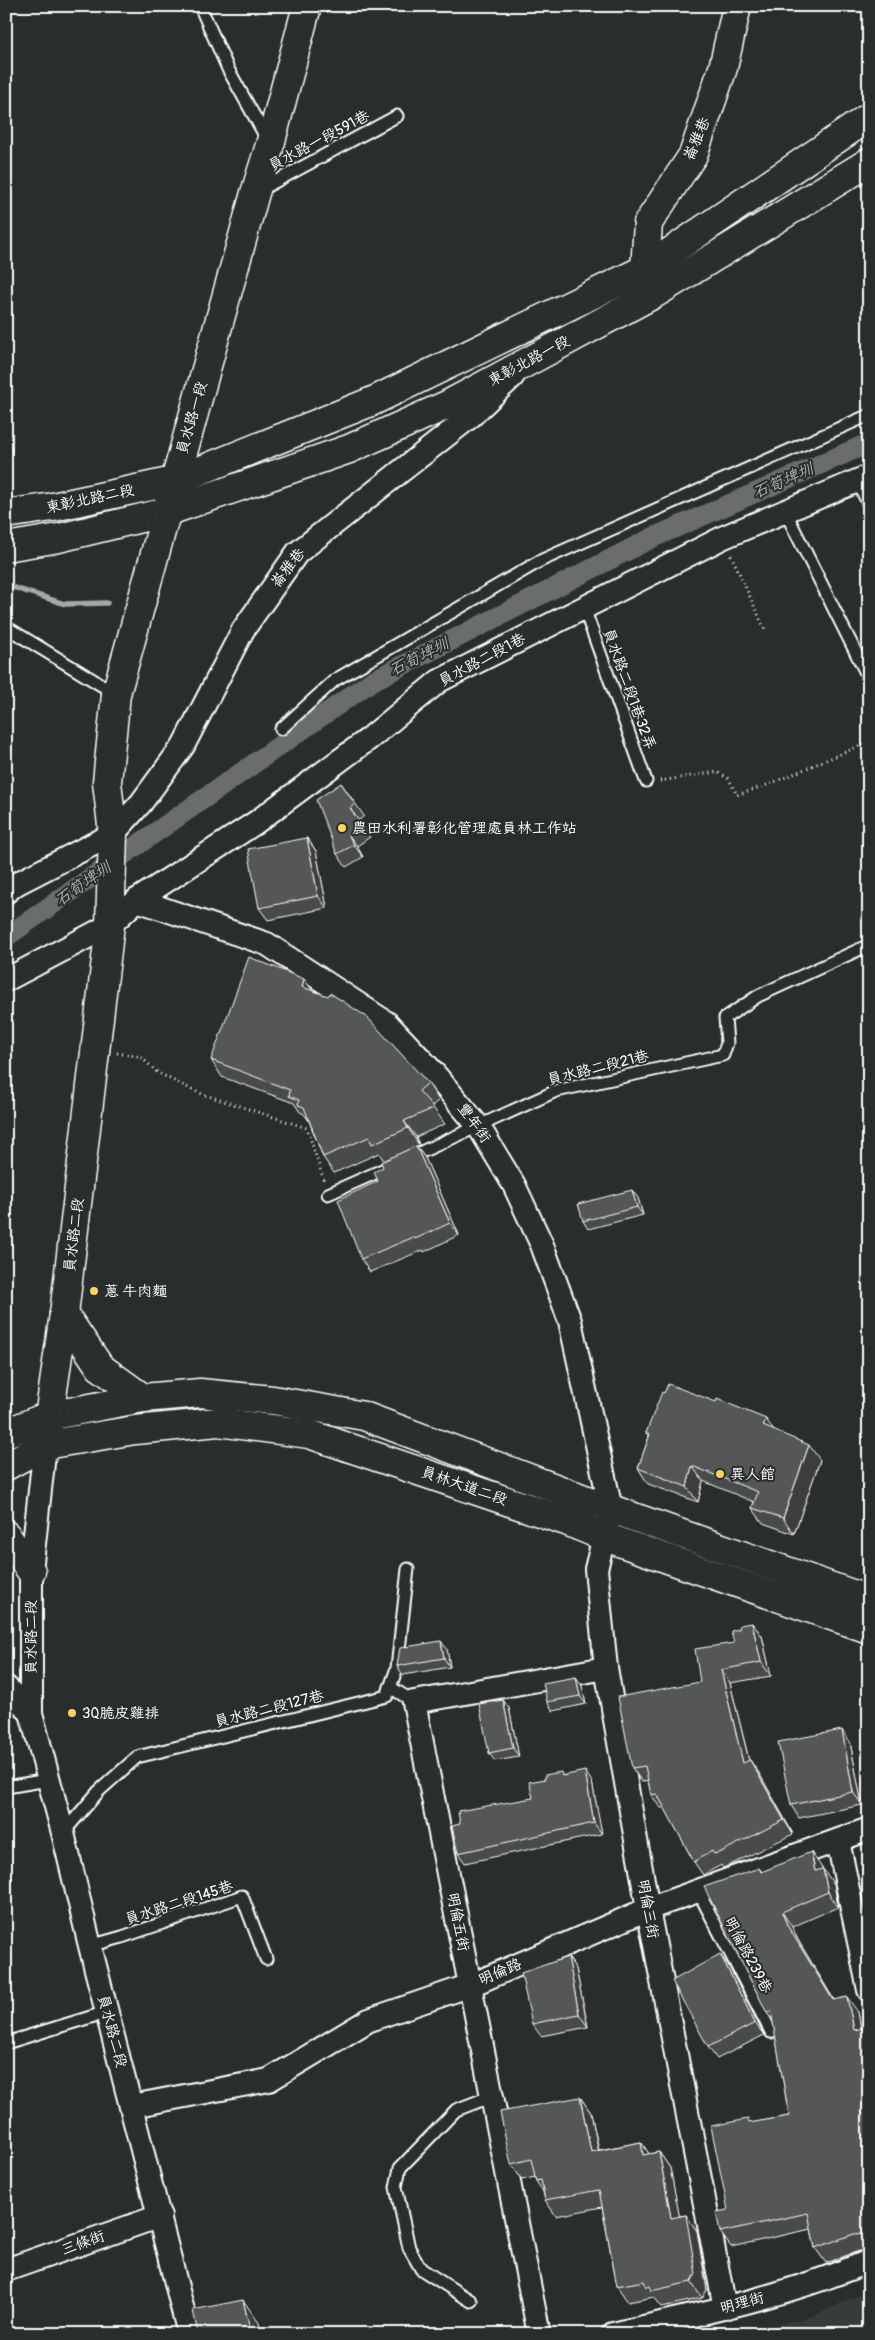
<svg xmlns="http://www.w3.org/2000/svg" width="875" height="2340" viewBox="0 0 875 2340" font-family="Pangolin,'LXGW WenKai TC',sans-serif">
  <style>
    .built { fill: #373a3b }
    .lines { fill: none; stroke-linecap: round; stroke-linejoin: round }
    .stream { stroke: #a6a7a7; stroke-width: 5.5 }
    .canal { stroke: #6a6c6d; stroke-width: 20 }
    .service-casing { stroke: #fff; stroke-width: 15 }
    .minor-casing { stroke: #fff; stroke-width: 26 }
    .tertiary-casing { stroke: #fff; stroke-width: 31 }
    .path { stroke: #fff; stroke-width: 3; stroke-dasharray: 1 4; stroke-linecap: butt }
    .service { stroke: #2a2d2e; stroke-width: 11 }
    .minor { stroke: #2a2d2e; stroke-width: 22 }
    .tertiary { stroke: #2a2d2e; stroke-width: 28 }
    .wall { fill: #494b4c; stroke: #fff }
    .shaded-wall { fill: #3c3d3e; stroke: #fff }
    .building { fill: #555758; stroke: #fff }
    .poi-dot { fill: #ffd166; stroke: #2a2d2e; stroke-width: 2 }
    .labels { text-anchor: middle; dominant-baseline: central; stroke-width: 4; stroke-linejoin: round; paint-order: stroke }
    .street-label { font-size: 15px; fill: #fff; stroke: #2a2d2e }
    .poi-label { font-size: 15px; fill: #fff; stroke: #2a2d2e; text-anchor: start }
    .water-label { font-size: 16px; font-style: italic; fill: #b4b6b6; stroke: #2a2d2e }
  </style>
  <rect width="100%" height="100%" fill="#2a2d2e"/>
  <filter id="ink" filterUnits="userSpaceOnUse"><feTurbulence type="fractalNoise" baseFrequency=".02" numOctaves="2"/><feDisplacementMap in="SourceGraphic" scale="10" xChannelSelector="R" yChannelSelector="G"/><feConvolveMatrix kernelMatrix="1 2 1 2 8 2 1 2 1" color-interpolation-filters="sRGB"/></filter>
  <g filter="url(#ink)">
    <path class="built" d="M869 2290V2334H735L814 2316Z"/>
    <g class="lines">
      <path class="stream" d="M6 585 65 604 107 603"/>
      <path class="canal" d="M6 937 372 681 652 538 869 443"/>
      <g class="service-casing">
        <g id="service">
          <path d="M200 6 228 69 267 139"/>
          <path d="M258 191 397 116"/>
          <path d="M857 481 869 505"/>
          <path d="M785 511 869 679"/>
          <path d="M584 608 646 781"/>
          <path d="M6 627 116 694"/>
          <path d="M281 729 335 680 540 561 869 415"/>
          <path d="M408 1158 556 1091 723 1055 727 1043 725 1018 758 996 869 945"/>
          <path d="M328 1194 389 1167"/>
          <path d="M390 1687 414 1702"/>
          <path d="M6 1787 48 1780"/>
          <path d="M63 1833 99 1791 137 1757 387 1696 397 1668 408 1569"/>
          <path d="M698 1891 771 2032"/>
          <path d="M90 1946 122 1937 242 1896 266 1959"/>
          <path d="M6 2043 107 2012"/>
          <path d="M471 2301 421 2269 409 2248 396 2187 400 2168 456 2110 492 2096"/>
        </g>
      </g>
      <g class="minor-casing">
        <g id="minor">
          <path d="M6 892 16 884 113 834 141 803 183 746 243 630 297 553 471 416 513 376"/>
          <path d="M137 900 267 944 387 1023 433 1072 479 1127 514 1185 542 1245 570 1321 611 1509 596 1569 606 1668 648 1909 725 2308"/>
          <path d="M6 980 110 925 137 900 255 823 370 738 439 681 724 537 869 476"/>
          <path d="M45 1445 31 1571V1713L63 1833 90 1946 189 2334"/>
          <path d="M6 1687 31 1713"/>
          <path d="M838 1841 869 1990"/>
          <path d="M132 2106 269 2080 369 2020 471 1985 648 1909 869 1829"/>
          <path d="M6 2270 160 2216"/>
          <path d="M539 2334 414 1702 606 1668"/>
          <path d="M613 2334C699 2314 787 2296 869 2261"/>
        </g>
      </g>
      <g class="tertiary-casing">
        <g id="tertiary">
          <path d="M649 281 645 269 648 223 693 155 723 68 737 6"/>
          <path d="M6 514 53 507 174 481 373 401 645 269 869 117"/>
          <path d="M6 547 59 538 166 512 349 449 447 405 654 294 869 162"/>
          <path d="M64 1314 100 1367 143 1398"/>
          <path d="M6 1433 48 1416 143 1398 200 1393 273 1400 364 1416 611 1509 869 1600"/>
          <path d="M45 1445 64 1314 110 925 113 834 107 782 116 694 255 193 270 145 307 6"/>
          <path d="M6 1466 45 1445 135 1430 218 1422 309 1434 566 1521 605 1537 869 1629"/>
          <path d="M6 1535 31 1571"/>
        </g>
      </g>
      <g class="path">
        <path d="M731 555 765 630"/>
        <path d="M660 781 717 772 729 779 737 795 767 785 869 742"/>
        <path d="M117 1053 141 1057 158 1073 199 1093 307 1128 324 1181"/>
      </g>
      <use href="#service" class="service"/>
      <use href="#minor" class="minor"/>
      <use href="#tertiary" class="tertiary"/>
    </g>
    <g class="wall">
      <path d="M341 783 364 816 359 820 370 837 357 846 363 857 346 867 337 854Z"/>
      <path d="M307 838 316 851 327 908 268 920 259 908Z"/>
      <path d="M312 991 428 1083 439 1100 432 1106 445 1124 416 1137 419 1145 384 1161 379 1153 334 1173 323 1157 309 1121 304 1114 300 1112 294 1103 222 1077 211 1060Z"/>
      <path d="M416 1146 425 1158 459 1235 424 1252 423 1250 370 1272 361 1259 378 1181 383 1167Z"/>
      <path d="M638 1198 643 1215 588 1229 583 1221Z"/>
      <path d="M664 1393 774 1431 820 1460 794 1534 763 1523 752 1508 754 1502 703 1481 698 1502 648 1484 638 1468 649 1437 646 1433Z"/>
      <path d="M752 1623 762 1636 771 1676 730 1683 749 1760 759 1773 793 1834 730 1865 723 1868 721 1865 703 1875 694 1862 665 1808H661L651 1795 648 1780 642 1782 632 1768 700 1682 734 1643 739 1629Z"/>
      <path d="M447 1649 450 1667 403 1675 397 1666Z"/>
      <path d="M576 1677 582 1686 586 1704 553 1711 547 1702Z"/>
      <path d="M503 1700 509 1708 519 1757 495 1761 489 1753Z"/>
      <path d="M850 1742 862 1805 799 1818 791 1805Z"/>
      <path d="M564 1775 592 1782 602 1834 465 1863 458 1853 460 1824 533 1798Z"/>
      <path d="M759 1868 762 1872 822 1868V1869L834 1884 838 1907 792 1927 798 1940 834 2000 858 2012 861 2028 869 2027V2249H864L826 2263 815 2248 811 2229 731 2247 720 2232 728 2210 751 2123 789 2116 773 2021 767 2013Z"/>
      <path d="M568 1957 576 1969 588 2027 541 2036 532 2024Z"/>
      <path d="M729 1967 764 2035 717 2059 708 2047Z"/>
      <path d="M580 2097 591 2113 599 2150 641 2142 649 2154 659 2152 670 2168 679 2216 686 2215 697 2231 707 2290 702 2298 662 2307 654 2297 628 2302 617 2286 602 2207 556 2216 545 2200 543 2192 536 2181 535 2177 522 2180 511 2164Z"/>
    </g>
    <g class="shaded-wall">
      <path d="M348 834 357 846 363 857 354 845Z"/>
      <path d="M307 838 316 851 327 908 318 896Z"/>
      <path d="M304 979 316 995 302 987Z"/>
      <path d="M404 1121 416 1137 419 1145 408 1128Z"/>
      <path d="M416 1146 425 1158 459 1235 450 1223Z"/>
      <path d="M632 1190 638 1198 643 1215 637 1207Z"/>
      <path d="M766 1419 776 1434 763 1426Z"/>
      <path d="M809 1445 820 1460 794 1534 783 1518Z"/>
      <path d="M692 1466 703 1481 698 1502 687 1487Z"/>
      <path d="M752 1623 762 1636 771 1676 761 1662Z"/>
      <path d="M441 1641 447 1649 450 1667 444 1658Z"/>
      <path d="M721 1670 730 1683 753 1777 743 1763Z"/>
      <path d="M576 1677 582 1686 586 1704 580 1696Z"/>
      <path d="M503 1700 509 1708 519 1757 513 1748Z"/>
      <path d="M842 1730 850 1742 862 1805 853 1792Z"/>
      <path d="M750 1760 759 1773 793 1834 784 1820Z"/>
      <path d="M585 1771 592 1782 602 1834 594 1823Z"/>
      <path d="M811 1852 822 1868 826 1886 815 1871Z"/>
      <path d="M823 1869 834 1884 838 1907 828 1892Z"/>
      <path d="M782 1912 792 1927 798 1940 843 2015 833 2000 787 1925Z"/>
      <path d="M720 1954 729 1967 764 2035 755 2023Z"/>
      <path d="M568 1957 576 1969 588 2027 579 2014Z"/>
      <path d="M847 1997 858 2012 864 2045 854 2030Z"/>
      <path d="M580 2097 591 2113 602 2168 591 2152Z"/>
      <path d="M641 2142 652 2158 643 2155Z"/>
      <path d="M659 2152 670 2168 683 2234 671 2218Z"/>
      <path d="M686 2215 697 2231 707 2290 702 2298 691 2282Z"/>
      <path d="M243 2300 259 2323 262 2334H251Z"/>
    </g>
    <g class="building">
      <path d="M341 783 355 804 350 808 361 824 348 834 354 845 337 854 316 800Z"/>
      <path d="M307 838 318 896 259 908 248 849Z"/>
      <path d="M249 957 304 979 302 987 328 996 330 993 367 1017 428 1083 419 1091 434 1108 404 1121 408 1128 372 1144 369 1137 323 1157 304 1107 298 1105 299 1100 289 1096 290 1090 211 1060Z"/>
      <path d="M416 1146 450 1223 415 1239 414 1237 361 1259 338 1200 378 1181 374 1172 383 1167 381 1162Z"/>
      <path d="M632 1190 637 1207 583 1221 578 1204Z"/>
      <path d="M668 1384 716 1402 717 1399 766 1419 763 1426 809 1445 783 1518 752 1508 758 1492 692 1466 687 1487 638 1468 650 1434 646 1433 662 1392 664 1393Z"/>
      <path d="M752 1623 761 1662 721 1670 743 1763 750 1760 784 1820 721 1852 714 1854 712 1851 694 1862 657 1794 651 1795 645 1766 632 1768 618 1697 700 1682 695 1649 734 1643 731 1631 739 1629 740 1625Z"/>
      <path d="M441 1641 444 1658 397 1666 400 1648Z"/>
      <path d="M576 1677 580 1696 547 1702 543 1683Z"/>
      <path d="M503 1700 513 1748 489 1753 479 1704Z"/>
      <path d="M842 1730 853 1792 791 1805 778 1742Z"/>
      <path d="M585 1771 594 1823 458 1853 452 1826 460 1824 458 1811 533 1798 529 1782 545 1779V1775L561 1772 562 1776Z"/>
      <path d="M811 1852 815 1871 823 1869 828 1892 782 1912 787 1925 833 2000 847 1997 854 2030 869 2027V2233L854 2234 815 2248 808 2213 720 2232 716 2212 728 2210 711 2126 748 2119 749 2123 789 2116 771 2011 767 2013 704 1887 759 1868 761 1872Z"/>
      <path d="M720 1954 755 2023 708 2047 672 1981Z"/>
      <path d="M568 1957 579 2014 532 2024 521 1973Z"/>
      <path d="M580 2097 591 2152 641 2142 643 2155 659 2152 671 2218 686 2215 696 2274 691 2282 651 2291 650 2286 646 2287 644 2281 617 2286 599 2190 545 2200 541 2180 536 2181 531 2159 511 2164 500 2112Z"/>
      <path d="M243 2300 251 2334H198L193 2310Z"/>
    </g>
  </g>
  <g class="poi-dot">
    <circle cx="342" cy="828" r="5"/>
    <circle cx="94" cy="1291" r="5"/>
    <circle cx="720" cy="1474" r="5"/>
    <circle cx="72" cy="1713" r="5"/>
  </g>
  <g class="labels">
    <g class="street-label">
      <text transform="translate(697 139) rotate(-67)">崙雅巷</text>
      <text transform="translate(319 141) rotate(-28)">員水路一段591巷</text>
      <text transform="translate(529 361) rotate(-28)">東彰北路一段</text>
      <text transform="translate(192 418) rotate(-74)">員水路一段</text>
      <text transform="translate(90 499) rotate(-12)">東彰北路二段</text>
      <text transform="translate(288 568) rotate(-52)">崙雅巷</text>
      <text transform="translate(482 660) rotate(-28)">員水路二段1巷</text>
      <text transform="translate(629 689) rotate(70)">員水路二段1巷32弄</text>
      <text transform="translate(598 1068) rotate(-14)">員水路二段21巷</text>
      <text transform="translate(474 1123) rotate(54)">豐年街</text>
      <text transform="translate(74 1235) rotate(-83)">員水路二段</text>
      <text transform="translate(464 1486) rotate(19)">員林大道二段</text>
      <text transform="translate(31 1637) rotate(-90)">員水路二段</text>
      <text transform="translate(269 1709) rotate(-14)">員水路二段127巷</text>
      <text transform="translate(179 1903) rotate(-18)">員水路二段145巷</text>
      <text transform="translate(648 1909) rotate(80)">明倫三街</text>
      <text transform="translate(458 1922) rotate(79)">明倫五街</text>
      <text transform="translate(748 1955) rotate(62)">明倫路239巷</text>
      <text transform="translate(500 1972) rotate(-23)">明倫路</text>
      <text transform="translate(112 2031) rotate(75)">員水路二段</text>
      <text transform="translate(83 2243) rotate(-20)">三條街</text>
      <text transform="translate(742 2303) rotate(-15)">明理街</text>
    </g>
    <g class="poi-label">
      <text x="352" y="828">農田水利署彰化管理處員林工作站</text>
      <text x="104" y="1291">蔥 牛肉麵</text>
      <text x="730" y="1474">異人館</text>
      <text x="82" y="1713">3Q脆皮雞排</text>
    </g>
    <g class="water-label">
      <text transform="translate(783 481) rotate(-24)">石筍埤圳</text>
      <text transform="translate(419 657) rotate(-27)">石筍埤圳</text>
      <text transform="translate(83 884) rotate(-35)">石筍埤圳</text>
    </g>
  </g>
  <rect width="875" height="2340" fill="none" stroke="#2a2d2e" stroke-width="25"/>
  <rect x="12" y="12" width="850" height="2315" fill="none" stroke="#fff" stroke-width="2" filter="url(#ink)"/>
</svg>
